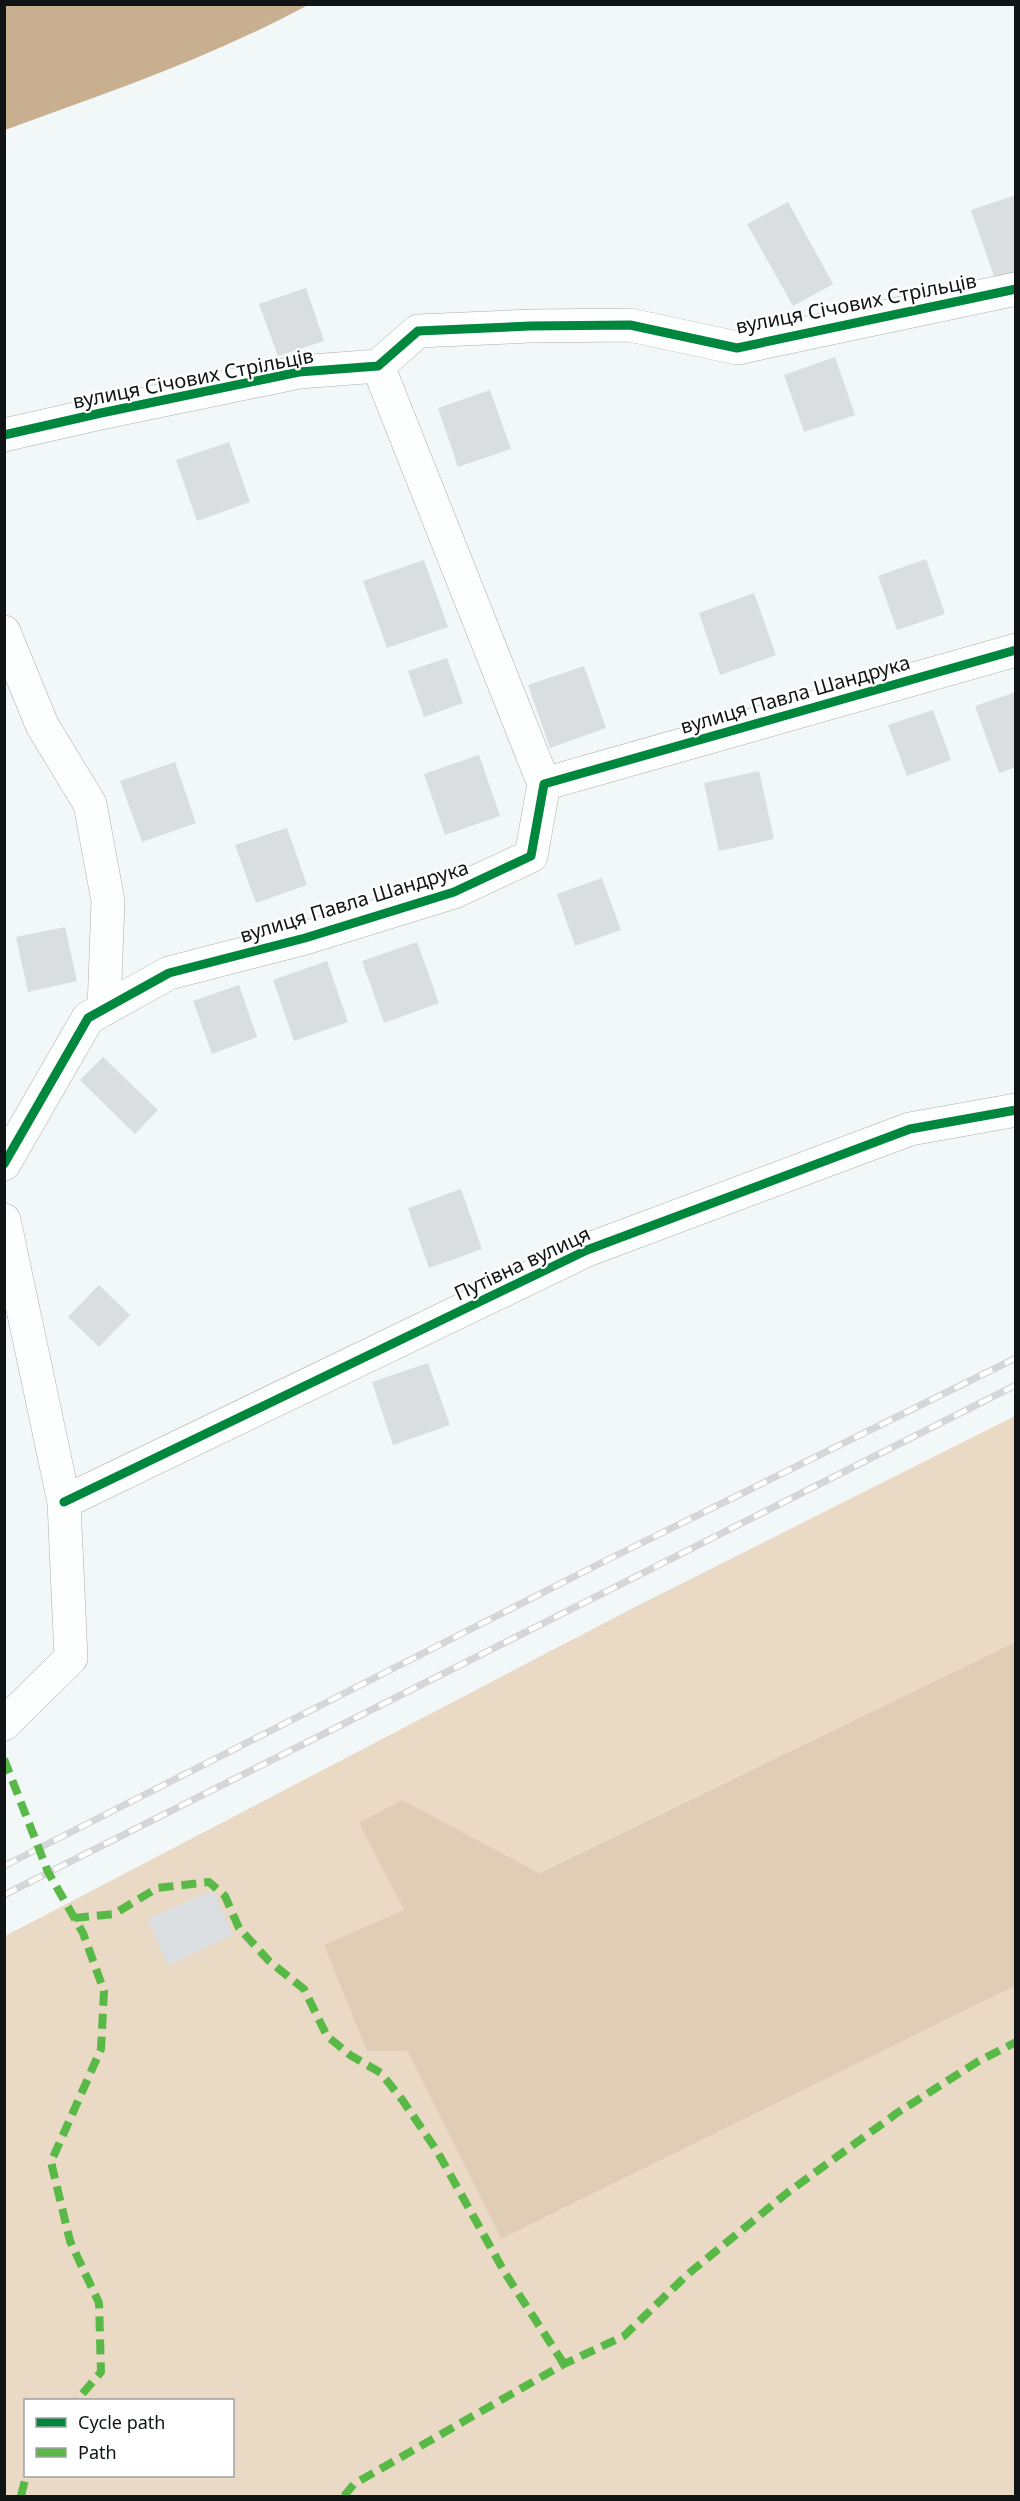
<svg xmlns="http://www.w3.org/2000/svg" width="1020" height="2501" viewBox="0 0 1020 2501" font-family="'Noto Sans',sans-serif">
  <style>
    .green { fill: #e9d9c5; fill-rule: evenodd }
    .forest { fill: #e0cdb5 }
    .water { fill: #c8af90 }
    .building { fill: #dbdee0 }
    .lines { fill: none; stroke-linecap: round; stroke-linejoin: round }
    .minor-casing { stroke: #abafb0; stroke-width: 34 }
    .minor { stroke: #fdfefe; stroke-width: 33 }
    .rail-casing { stroke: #d4d6d7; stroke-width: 7 }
    .rail { stroke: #fff; stroke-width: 4.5; stroke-dasharray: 14; stroke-linecap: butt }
    .quiet { stroke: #58b947; stroke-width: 8; stroke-dasharray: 15 8; stroke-linecap: butt }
    .cycleway-casing { stroke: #fff; stroke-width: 13 }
    .cycleway { stroke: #00873e; stroke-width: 9 }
    .labels { text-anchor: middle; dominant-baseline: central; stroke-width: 4.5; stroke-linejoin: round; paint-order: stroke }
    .street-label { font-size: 20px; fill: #111415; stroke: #fff }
  </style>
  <rect width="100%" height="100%" fill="#f2f7f8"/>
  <path class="green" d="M1015 1416V1642L538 1873 402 1801 360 1823 404 1910 407 2051 501 2239 1015 1986V2496H5V1936L635 1607ZM26 2400H232V2476H26Z"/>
  <path class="forest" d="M1015 1642V1986L501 2239 407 2051H367L324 1945 404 1910 359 1823 402 1800 539 1873Z"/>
  <path class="water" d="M5 4H308V5C212 57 107 93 5 130Z"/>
  <g class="building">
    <path d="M1016 195V272L995 279 971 210Z"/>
    <path d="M788 202 833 284 793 306 747 224Z"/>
    <path d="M306 288 324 341 278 356 259 304Z"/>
    <path d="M835 357 855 415 804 432 784 375Z"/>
    <path d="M490 390 511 449 458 467 438 408Z"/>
    <path d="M229 442 250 502 197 521 176 460Z"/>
    <path d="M926 559 945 614 897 630 878 576Z"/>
    <path d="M424 560 448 627 387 648 363 581Z"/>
    <path d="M754 593 776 655 720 675 699 613Z"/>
    <path d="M447 658 463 703 424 717 408 671Z"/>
    <path d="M584 666 606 728 550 748 528 685Z"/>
    <path d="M1016 692V767L999 773 975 706Z"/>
    <path d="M933 710 951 760 907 776 888 725Z"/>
    <path d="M479 755 500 816 445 835 424 774Z"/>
    <path d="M175 762 196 823 142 842 120 781Z"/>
    <path d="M759 771 774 839 719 851 704 783Z"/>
    <path d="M287 828 307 885 256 903 235 845Z"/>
    <path d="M602 878 621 930 575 946 557 894Z"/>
    <path d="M65 927 77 981 28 992 16 937Z"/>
    <path d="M417 942 439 1003 384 1023 362 961Z"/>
    <path d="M327 961 348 1022 294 1041 273 980Z"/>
    <path d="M239 985 257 1037 212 1054 193 1001Z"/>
    <path d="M103 1057 158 1110 135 1134 80 1080Z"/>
    <path d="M461 1189 482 1249 429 1268 408 1208Z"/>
    <path d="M99 1285 130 1315 99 1347 68 1317Z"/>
    <path d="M428 1363 450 1425 393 1445 372 1382Z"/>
    <path d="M213 1890 233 1935 168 1965 147 1919Z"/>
  </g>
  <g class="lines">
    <g class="minor-casing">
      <g id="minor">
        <path d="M378 366 544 784"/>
        <path d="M4 435 101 413 299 372 378 366 418 331 530 326 630 325 737 348 1016 289"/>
        <path d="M4 632 42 725 90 804 108 901 104 1009"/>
        <path d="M4 1164 88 1018 169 973 305 938 454 892 531 856 544 784 1016 650"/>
        <path d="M4 1220 64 1502 71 1658 4 1724"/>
        <path d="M64 1502 587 1250 910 1129 1016 1110"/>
      </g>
    </g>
    <use href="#minor" class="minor"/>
    <g class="rail-casing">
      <g id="rail">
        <path d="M4 1866 603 1562 1016 1358"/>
        <path d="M4 1895 1016 1385"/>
      </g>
    </g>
    <use href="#rail" class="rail"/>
    <g class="quiet">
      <path d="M4 1759 48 1872 83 1933 104 1991 101 2049 51 2162 70 2241 99 2303 101 2372 77 2400"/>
      <path d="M74 1918 114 1914 157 1888 209 1882 225 1896 239 1928 269 1961 304 1989 327 2036 350 2055 381 2073 403 2101 437 2151 505 2273 564 2364"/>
      <path d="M21 2496 26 2476"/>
      <path d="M344 2496 354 2484 564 2364 624 2336 688 2274 787 2193 897 2113 977 2062 1016 2042"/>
    </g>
    <g class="cycleway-casing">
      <g id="cycleway">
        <path d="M4 435 101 413 299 372 378 366 418 331 530 326 630 325 737 348 1016 289"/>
        <path d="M4 1164 88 1018 169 973 305 938 454 892 531 856 544 784 1016 650"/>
        <path d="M64 1502 587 1250 910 1129 1016 1110"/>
      </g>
    </g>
    <use href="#cycleway" class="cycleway"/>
  </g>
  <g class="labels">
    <g class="street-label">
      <text transform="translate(856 303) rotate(-11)">вулиця Січових Стрільців</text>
      <text transform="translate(193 378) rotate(-11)">вулиця Січових Стрільців</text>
      <text transform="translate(795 694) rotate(-16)">вулиця Павла Шандрука</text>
      <text transform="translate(354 901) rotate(-17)">вулиця Павла Шандрука</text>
      <text transform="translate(522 1263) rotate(-25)">Путівна вулиця</text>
    </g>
  </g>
  <rect width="1020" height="2501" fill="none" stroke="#111415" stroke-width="12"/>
  <rect x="24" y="2399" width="210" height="78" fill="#ffffff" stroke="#a0a1a1" stroke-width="1.5"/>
  <rect x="36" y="2418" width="30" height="9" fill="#00873e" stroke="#a0a1a1" stroke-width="1.5"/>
  <text x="78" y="2429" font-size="18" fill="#111415">Cycle path</text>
  <rect x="36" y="2448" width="30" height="9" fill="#58b947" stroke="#a0a1a1" stroke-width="1.5"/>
  <text x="78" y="2459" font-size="18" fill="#111415">Path</text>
</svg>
